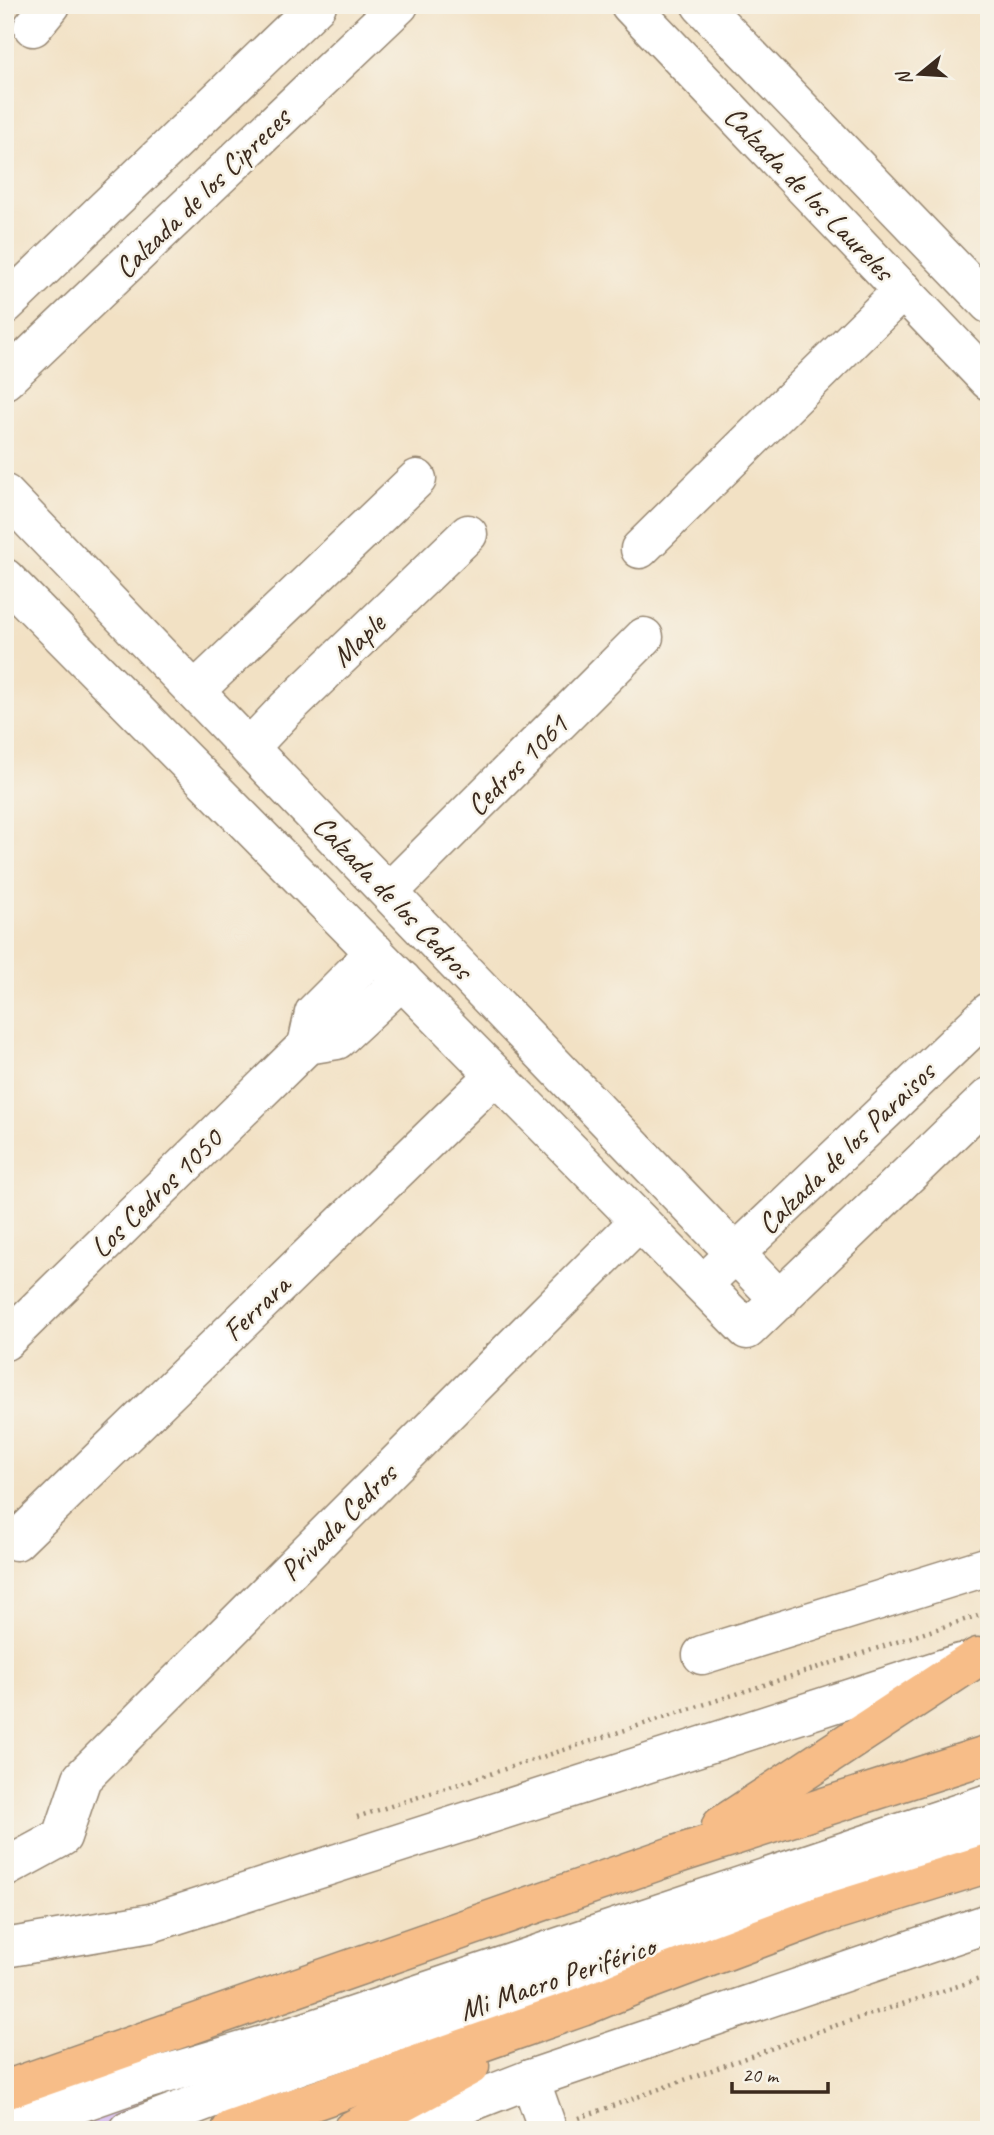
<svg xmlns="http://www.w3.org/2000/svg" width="994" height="2135" viewBox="0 0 994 2135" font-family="Caveat,sans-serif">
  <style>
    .building { fill: #d2b4f3 }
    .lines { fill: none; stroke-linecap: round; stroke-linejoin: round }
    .minor-casing { stroke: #968671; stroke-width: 41 }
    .highway-casing { stroke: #968671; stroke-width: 41 }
    .path { stroke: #968671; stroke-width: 4.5; stroke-dasharray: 2 5; stroke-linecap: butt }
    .minor { stroke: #fff; stroke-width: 38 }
    .highway { stroke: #f7bd88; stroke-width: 38 }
    .labels { text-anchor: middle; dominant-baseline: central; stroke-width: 5; stroke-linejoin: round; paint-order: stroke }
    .street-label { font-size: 30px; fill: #3b2a1e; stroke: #f7f3e8 }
  </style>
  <rect width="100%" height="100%" fill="#f7f3e8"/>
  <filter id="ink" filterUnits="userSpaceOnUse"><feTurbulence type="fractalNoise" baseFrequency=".0143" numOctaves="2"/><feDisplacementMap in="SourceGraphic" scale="14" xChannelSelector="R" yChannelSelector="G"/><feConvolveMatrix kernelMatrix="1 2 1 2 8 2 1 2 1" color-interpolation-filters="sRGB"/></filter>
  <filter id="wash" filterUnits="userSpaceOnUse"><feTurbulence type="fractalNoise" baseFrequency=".00686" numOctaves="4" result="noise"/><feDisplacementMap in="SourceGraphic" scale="28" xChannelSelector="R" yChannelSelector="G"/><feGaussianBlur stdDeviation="1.57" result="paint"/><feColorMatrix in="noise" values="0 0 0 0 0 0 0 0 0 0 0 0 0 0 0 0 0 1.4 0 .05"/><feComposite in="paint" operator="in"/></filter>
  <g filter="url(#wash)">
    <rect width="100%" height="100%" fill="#f2e1c4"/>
    <g id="blocks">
      <path class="building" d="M135 2093 158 2112 108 2130H29Z"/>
    </g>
  </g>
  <g filter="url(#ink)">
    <use href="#blocks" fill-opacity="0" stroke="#968671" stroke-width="2"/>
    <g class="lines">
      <g class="minor-casing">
        <g id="minor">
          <path d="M630 5 989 381"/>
          <path d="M701 5 989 304"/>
          <path d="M33 27 51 5"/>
          <path d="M5 305 317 5"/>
          <path d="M5 380 399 5"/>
          <path d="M5 494 780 1300"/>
          <path d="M640 549 903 290"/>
          <path d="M5 578 747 1330 989 1097"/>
          <path d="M195 691 417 479"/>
          <path d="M249 748 286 709 468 534"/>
          <path d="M389 892 644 637"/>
          <path d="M307 1045 337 1040 402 980"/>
          <path d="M717 1271 989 1012"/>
          <path d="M5 1341 307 1045 314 1013 375 952"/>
          <path d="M16 1541 495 1075"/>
          <path d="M702 1655 989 1566"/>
          <path d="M5 1868 62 1837 82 1778 639 1221"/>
          <path d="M5 1948 151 1923 960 1663"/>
          <path d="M530 2079 548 2130"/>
          <path d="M5 2129 139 2082 293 2036 989 1803"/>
          <path d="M128 2130 300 2065 989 1833"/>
          <path d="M399 2130 530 2079 989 1923"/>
        </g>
      </g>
      <g class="highway-casing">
        <g id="highway">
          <path d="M721 1826 978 1657"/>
          <path d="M5 2090 678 1854 989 1754"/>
          <path d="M231 2130 582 2007 630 1987 822 1915 989 1863"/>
          <path d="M352 2130 470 2066"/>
        </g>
      </g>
      <g class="path">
        <path d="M357 1817 989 1612"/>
        <path d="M579 2118 831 2027 989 1976"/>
      </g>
      <use href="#minor" class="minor"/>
      <use href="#highway" class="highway"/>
    </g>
  </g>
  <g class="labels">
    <g class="street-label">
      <text transform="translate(202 193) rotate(-44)">Calzada de los Cipreces</text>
      <text transform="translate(809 193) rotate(46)">Calzada de los Laureles</text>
      <text transform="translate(358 640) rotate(-44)">Maple</text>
      <text transform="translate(517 765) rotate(-45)">Cedros 1061</text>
      <text transform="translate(393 897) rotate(46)">Calzada de los Cedros</text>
      <text transform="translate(846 1148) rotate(-44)">Calzada de los Paraisos</text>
      <text transform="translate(156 1193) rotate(-44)">Los Cedros 1050</text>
      <text transform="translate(256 1308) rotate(-44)">Ferrara</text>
      <text transform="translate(338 1522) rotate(-45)">Privada Cedros</text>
      <text transform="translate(557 1978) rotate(-19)">Mi Macro Periférico</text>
    </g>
  </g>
  <rect width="994" height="2135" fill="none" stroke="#f7f3e8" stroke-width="28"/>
  <g transform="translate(920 74) rotate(252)" stroke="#f7f3e8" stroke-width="5" paint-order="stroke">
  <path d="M0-5L12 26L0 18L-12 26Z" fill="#3b2a1e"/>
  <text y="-10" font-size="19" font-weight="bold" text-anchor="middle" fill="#3b2a1e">N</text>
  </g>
  <path d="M732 2082v10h96v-10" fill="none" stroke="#3b2a1e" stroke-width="3.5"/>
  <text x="742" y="2082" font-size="21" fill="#3b2a1e" stroke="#f7f3e8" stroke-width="5" paint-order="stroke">20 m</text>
</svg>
